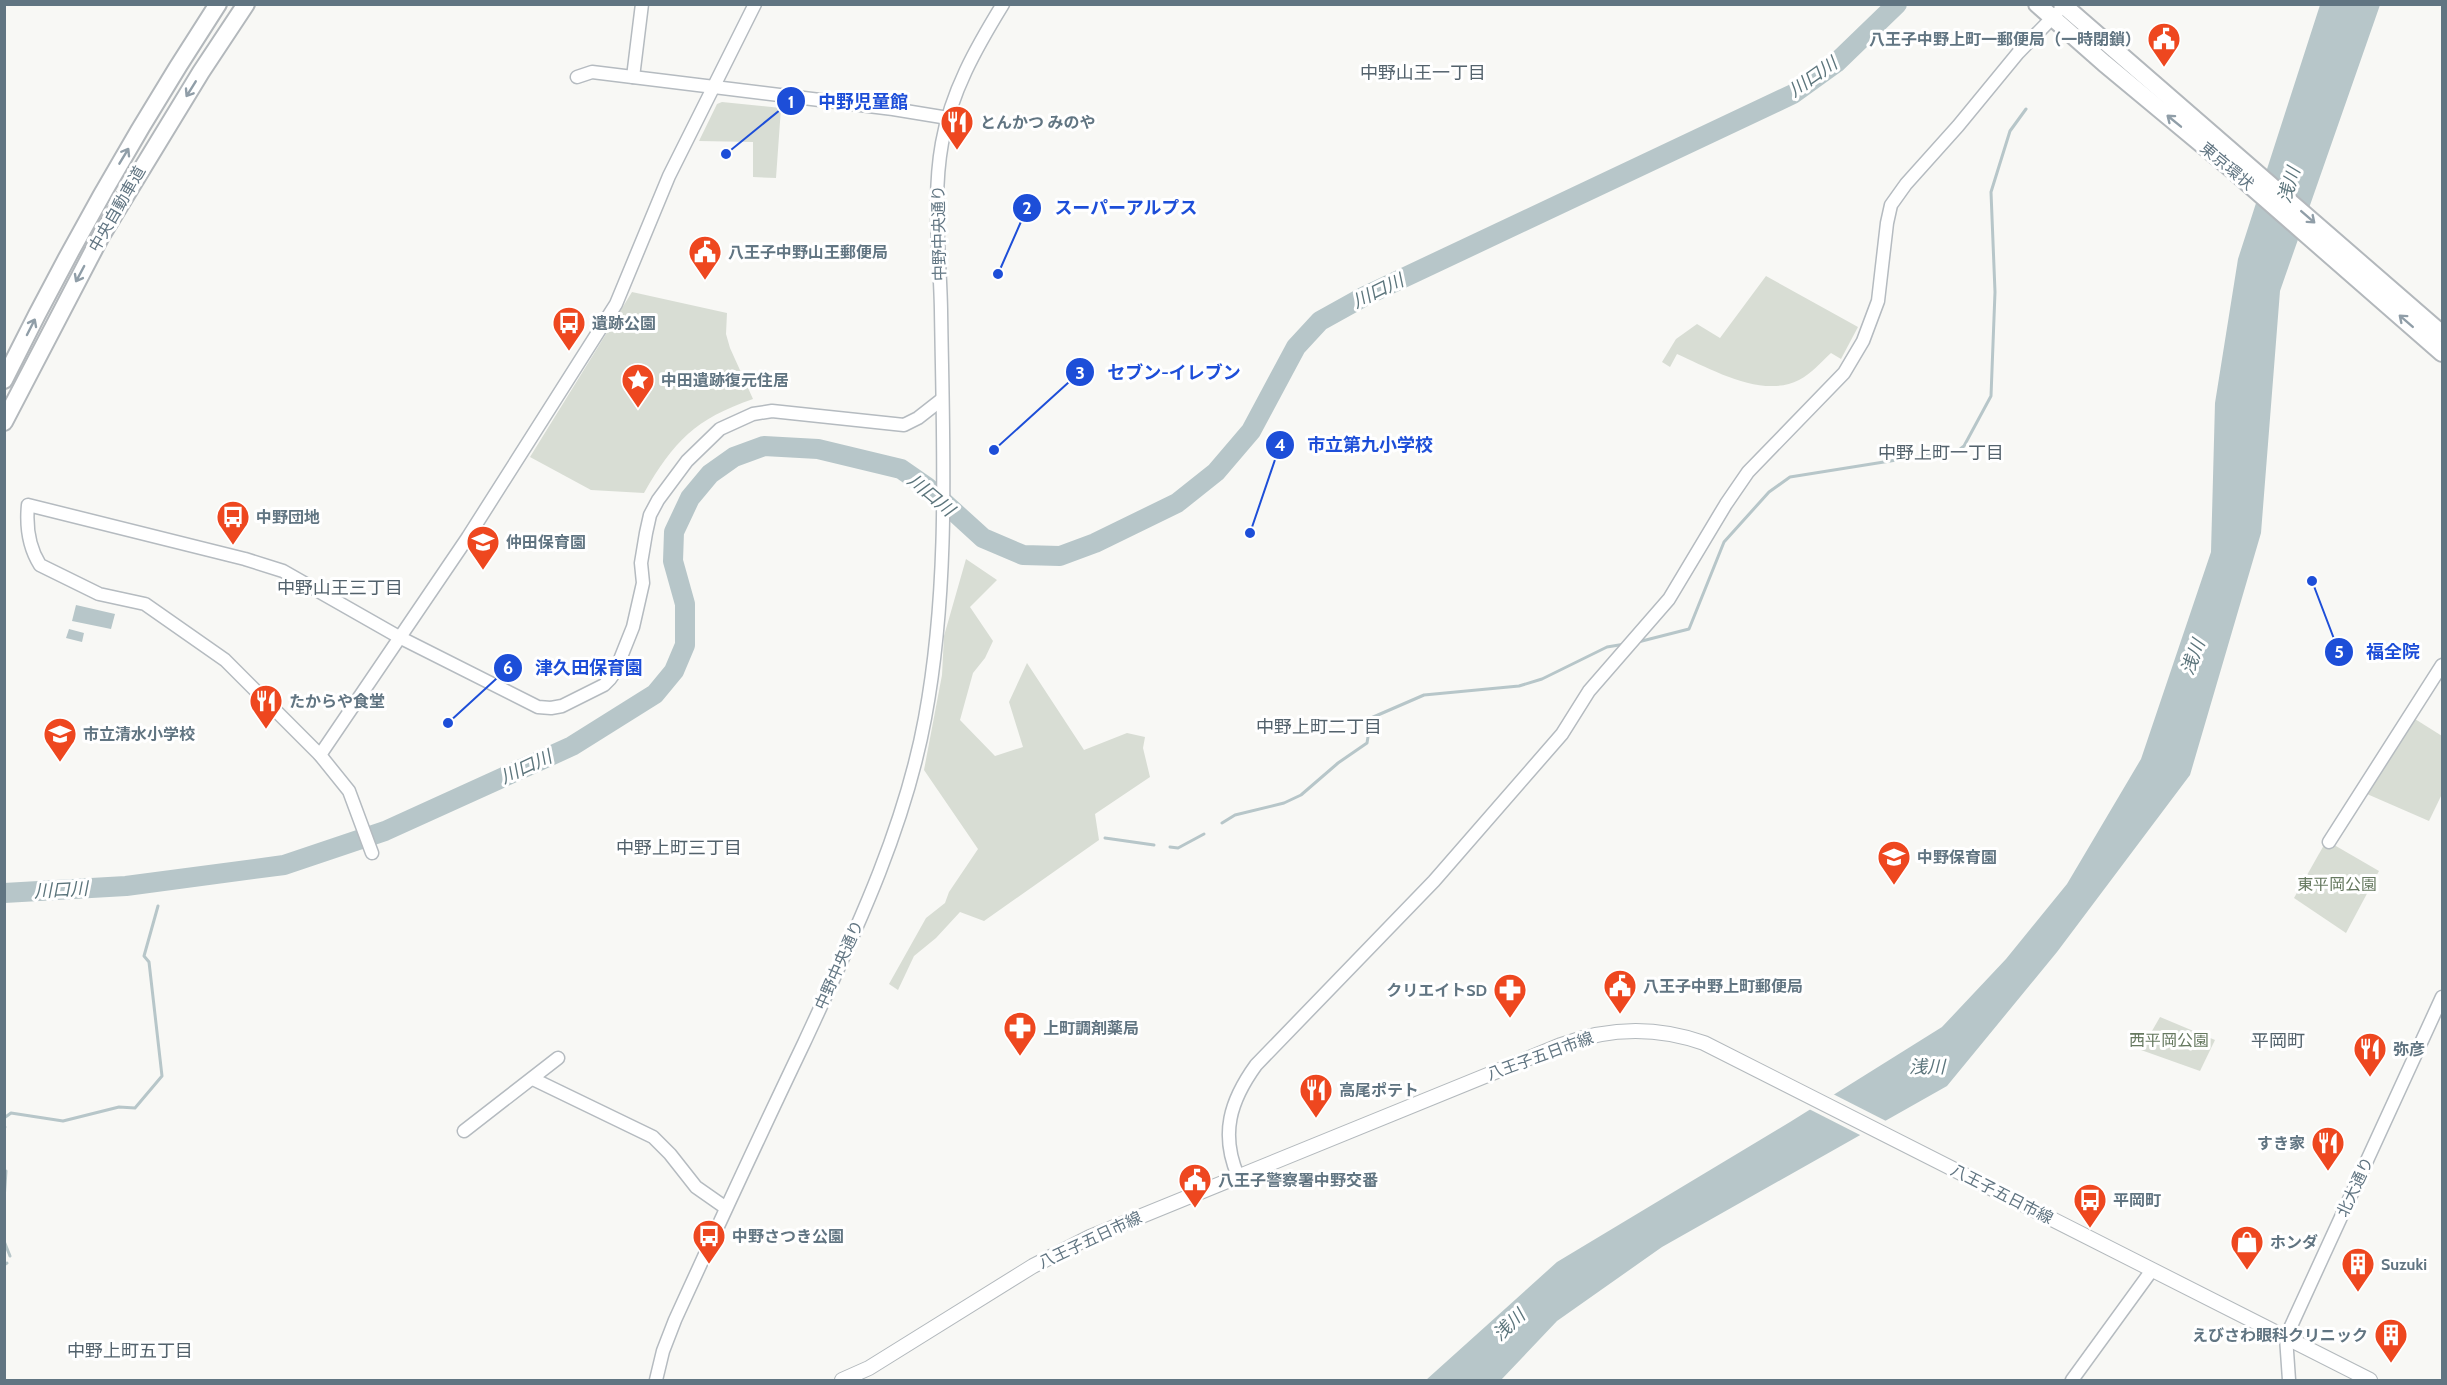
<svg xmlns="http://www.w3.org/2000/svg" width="2447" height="1385" viewBox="0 0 2447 1385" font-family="Cabin,'Noto Sans JP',sans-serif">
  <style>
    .green { fill: #d8ddd4 }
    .water { fill: #b7c6c9 }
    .pier { fill: #f8f8f5 }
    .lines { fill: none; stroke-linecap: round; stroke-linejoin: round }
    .stream { stroke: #b7c6c9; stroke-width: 3 }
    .river { stroke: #b7c6c9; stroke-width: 20 }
    .secondary-casing { stroke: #b5bbc0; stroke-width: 15 }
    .primary-casing { stroke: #b3b9bd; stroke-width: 16 }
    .highway-casing { stroke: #b3b8bc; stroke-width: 20 }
    .secondary { stroke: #fff; stroke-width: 12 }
    .primary { stroke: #fff; stroke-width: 14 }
    .highway { stroke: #fff; stroke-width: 16 }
    .oneway { stroke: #909ea8 }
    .labels { text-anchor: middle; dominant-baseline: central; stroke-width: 6; stroke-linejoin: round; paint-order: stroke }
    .poi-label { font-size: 16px; font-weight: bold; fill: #617582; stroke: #fff; text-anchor: start }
    .street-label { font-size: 16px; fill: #617582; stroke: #fff }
    .park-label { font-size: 16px; fill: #667960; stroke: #fff }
    .neighbourhood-label { font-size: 18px; fill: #53626c; stroke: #fff }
    .water-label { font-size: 18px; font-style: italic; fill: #5c757c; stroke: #fff }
    .leader { fill: none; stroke: #1d4ed8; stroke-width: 2 }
    .callout-dot { fill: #1d4ed8; stroke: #fff; stroke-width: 2 }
    .mark-label { font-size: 18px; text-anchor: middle; font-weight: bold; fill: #fff }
    .callout-label { font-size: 18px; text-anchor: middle; font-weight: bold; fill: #1d4ed8; stroke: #fff; stroke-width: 6; stroke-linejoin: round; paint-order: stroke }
  </style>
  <rect width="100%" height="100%" fill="#f8f8f5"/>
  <g class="green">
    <path d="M722 102 781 108 776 178 753 177V142L699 141 717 104Z"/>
    <path d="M1766 276 1858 327 1841 359 1831 353C1821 362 1811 374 1799 380 1762 399 1711 369 1677 354L1670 367 1662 362 1676 339 1697 324 1720 338Z"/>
    <path d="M632 292 727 313 726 334 730 348 753 399C695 419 674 441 644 493L591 490 530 457Z"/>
    <path d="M966 559 997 580 970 607 993 641 985 658 973 673 960 720 995 756 1023 747 1009 702 1027 663 1084 750 1127 733 1145 737 1143 748 1150 777 1095 814 1099 840 984 921 960 912 936 938 914 956 898 990 889 984 926 918 945 903 949 892 978 849 924 770 942 675 944 636Z"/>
    <path d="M2415 719 2442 736V794L2429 821 2367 794Z"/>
    <path d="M2329 842 2379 871 2346 933 2294 898 2324 845Z"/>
    <path d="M2160 1017 2215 1040 2200 1071 2141 1050Z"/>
  </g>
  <g class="water">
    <path d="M2320 5H2380L2280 291 2261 533 2190 775 2057 952 1947 1086 1662 1247 1557 1321 1501 1380H1426L1557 1262 1790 1122 1942 1027 2006 959 2067 884 2141 759 2211 552 2215 403 2238 259Z"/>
    <path d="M76 605 115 614 111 629 72 621Z"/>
    <path d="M69 629 84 633 82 642 66 638Z"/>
  </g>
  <path class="pier" d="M1831 1093 1888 1122 1862 1136 1807 1108Z"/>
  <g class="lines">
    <g class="stream">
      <path d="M1638 642 1689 629 1724 542 1769 492 1790 477 1959 450 1964 446 1991 396 1995 292 1991 192 2010 131 2026 109"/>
      <path d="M1222 823 1235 815 1284 803 1301 795 1338 763 1367 743 1371 718 1424 695 1519 686 1542 679 1607 647 1625 644"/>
      <path d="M1105 838 1154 845"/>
      <path d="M1170 847 1178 848 1204 834"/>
      <path d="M4 1118 11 1113 63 1121 119 1107 135 1108 162 1076 149 962 144 956 158 906"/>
      <path d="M4 1127H5"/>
      <path d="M4 1200 6 1171"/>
      <path d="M4 1241 10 1256"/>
      <path d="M4 1265 7 1263"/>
    </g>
    <path class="river" d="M4 893 126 886 284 865 385 831 572 746 655 694 674 671 685 645V604L673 561 674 532 690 498 710 474 734 457 764 446 818 449 901 469 927 487 983 538 1023 555 1060 556 1095 543 1177 503 1216 472 1251 431 1296 347 1320 321 1365 296 1793 94 1836 63 1897 4"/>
    <g class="secondary-casing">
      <g id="secondary">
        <path d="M577 77 592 72 893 109 948 118"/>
        <path d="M633 77 642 4"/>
        <path d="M320 755 468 537 616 304 669 176 755 4"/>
        <path d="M2329 842 2442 665"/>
        <path d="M372 853 349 791 320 755 225 660 145 604 99 594 40 565C28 546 26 526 28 505L245 559 283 571 399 637 538 707 551 708 562 706 604 685 610 679 615 672 633 627 643 583 641 563 646 533 650 515 658 500 687 461 720 429 753 414 772 411 904 425 918 418 941 400"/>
        <path d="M533 1079 653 1137 670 1154 696 1187 726 1208"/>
        <path d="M464 1131 558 1058"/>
        <path d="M1238 1176C1220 1134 1230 1101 1256 1065L1434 881 1562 734 1589 691 1669 599 1726 504 1748 472 1844 373 1863 341 1878 301 1887 223 1891 205 1906 184 1958 126 2018 53 2057 13"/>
        <path d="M656 1380 663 1351 675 1320C717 1228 760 1135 804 1043 852 939 904 832 925 718 950 584 943 446 941 310 940 254 932 198 942 143 951 92 976 48 1003 4"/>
        <path d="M2072 1380 2152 1270"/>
        <path d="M2289 1380 2286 1337 2442 997"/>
      </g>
    </g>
    <g class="primary-casing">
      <path id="primary" d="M842 1380 869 1368 1033 1266 1090 1237 1561 1045C1609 1027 1656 1026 1704 1043L2370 1380"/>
    </g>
    <g class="highway-casing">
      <g id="highway">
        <path d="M2037 4 2104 63 2228 166 2442 353"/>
        <path d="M2062 4 2442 334"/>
        <path d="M4 380C68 250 139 125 218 4"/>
        <path d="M4 422 101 236 201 72 246 4"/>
      </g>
    </g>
    <use href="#secondary" class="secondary"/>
    <use href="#primary" class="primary"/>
    <use href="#highway" class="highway"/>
  </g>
  <defs><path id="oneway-shaft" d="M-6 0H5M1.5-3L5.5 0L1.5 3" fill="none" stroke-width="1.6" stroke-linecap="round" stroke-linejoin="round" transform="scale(1.5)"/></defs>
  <g class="oneway">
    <use href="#oneway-shaft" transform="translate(191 89) rotate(122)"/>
    <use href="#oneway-shaft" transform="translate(2174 121) rotate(-141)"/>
    <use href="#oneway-shaft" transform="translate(124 156) rotate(-59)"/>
    <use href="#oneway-shaft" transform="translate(2308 217) rotate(41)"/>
    <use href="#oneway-shaft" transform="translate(80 274) rotate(118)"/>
    <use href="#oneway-shaft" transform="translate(2406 321) rotate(-139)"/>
    <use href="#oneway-shaft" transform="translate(31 327) rotate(-63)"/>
  </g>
  <defs>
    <g id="civic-pin" transform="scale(1.725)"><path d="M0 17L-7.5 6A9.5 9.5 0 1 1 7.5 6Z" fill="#ee471f" stroke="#fff"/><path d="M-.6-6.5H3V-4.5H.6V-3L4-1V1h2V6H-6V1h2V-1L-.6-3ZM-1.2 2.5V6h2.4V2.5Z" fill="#fff"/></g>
    <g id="restaurant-pin" transform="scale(1.725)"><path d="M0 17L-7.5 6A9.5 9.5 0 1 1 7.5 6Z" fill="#ee471f" stroke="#fff"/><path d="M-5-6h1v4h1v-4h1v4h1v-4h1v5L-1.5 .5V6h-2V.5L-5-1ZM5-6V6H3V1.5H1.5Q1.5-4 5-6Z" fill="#fff"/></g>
    <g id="bus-pin" transform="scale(1.725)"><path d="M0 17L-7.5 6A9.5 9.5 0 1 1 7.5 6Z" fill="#ee471f" stroke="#fff"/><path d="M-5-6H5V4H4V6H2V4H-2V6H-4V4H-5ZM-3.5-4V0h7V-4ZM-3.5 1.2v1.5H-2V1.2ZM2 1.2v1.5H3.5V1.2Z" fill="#fff"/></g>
    <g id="sight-pin" transform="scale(1.725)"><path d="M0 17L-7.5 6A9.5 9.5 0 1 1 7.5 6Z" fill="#ee471f" stroke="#fff"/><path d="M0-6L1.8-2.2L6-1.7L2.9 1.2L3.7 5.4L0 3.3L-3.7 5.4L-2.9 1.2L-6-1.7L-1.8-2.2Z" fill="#fff"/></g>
    <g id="school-pin" transform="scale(1.725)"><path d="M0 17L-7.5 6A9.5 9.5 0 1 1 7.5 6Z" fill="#ee471f" stroke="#fff"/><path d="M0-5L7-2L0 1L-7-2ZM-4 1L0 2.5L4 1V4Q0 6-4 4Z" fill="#fff"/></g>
    <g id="pharmacy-pin" transform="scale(1.725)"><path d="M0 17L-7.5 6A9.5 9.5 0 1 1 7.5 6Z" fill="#ee471f" stroke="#fff"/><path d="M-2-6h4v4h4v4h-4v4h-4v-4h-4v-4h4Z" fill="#fff"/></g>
    <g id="shop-pin" transform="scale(1.725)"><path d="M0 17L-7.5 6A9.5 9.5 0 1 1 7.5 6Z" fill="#ee471f" stroke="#fff"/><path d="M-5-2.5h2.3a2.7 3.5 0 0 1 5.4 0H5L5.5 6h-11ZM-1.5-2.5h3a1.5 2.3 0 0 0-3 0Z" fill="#fff"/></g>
    <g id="building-pin" transform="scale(1.725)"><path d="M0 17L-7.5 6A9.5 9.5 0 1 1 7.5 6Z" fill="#ee471f" stroke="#fff"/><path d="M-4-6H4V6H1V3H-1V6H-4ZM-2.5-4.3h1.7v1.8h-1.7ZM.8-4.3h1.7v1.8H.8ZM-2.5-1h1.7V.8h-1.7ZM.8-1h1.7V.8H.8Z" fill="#fff"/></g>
  </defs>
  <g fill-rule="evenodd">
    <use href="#civic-pin" x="2164" y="39"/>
    <use href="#restaurant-pin" x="957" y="122"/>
    <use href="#civic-pin" x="705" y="252"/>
    <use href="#bus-pin" x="569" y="323"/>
    <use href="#sight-pin" x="638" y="380"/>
    <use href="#bus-pin" x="233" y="517"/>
    <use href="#school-pin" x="483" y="542"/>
    <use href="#restaurant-pin" x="266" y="701"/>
    <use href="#school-pin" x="60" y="734"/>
    <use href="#school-pin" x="1894" y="857"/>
    <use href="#civic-pin" x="1620" y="986"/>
    <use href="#pharmacy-pin" x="1510" y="990"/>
    <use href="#pharmacy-pin" x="1020" y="1028"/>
    <use href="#restaurant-pin" x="2370" y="1049"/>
    <use href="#restaurant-pin" x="1316" y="1090"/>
    <use href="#restaurant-pin" x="2328" y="1143"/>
    <use href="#civic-pin" x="1195" y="1180"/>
    <use href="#bus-pin" x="2090" y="1200"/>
    <use href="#bus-pin" x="709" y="1236"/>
    <use href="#shop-pin" x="2247" y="1242"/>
    <use href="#building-pin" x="2358" y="1264"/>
    <use href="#building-pin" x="2391" y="1335"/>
  </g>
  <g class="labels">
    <g class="poi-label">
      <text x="2141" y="39" text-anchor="end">八王子中野上町一郵便局（一時閉鎖）</text>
      <text x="980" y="122">とんかつ みのや</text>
      <text x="728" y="252">八王子中野山王郵便局</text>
      <text x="592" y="323">遺跡公園</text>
      <text x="661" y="380">中田遺跡復元住居</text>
      <text x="256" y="517">中野団地</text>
      <text x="506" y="542">仲田保育園</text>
      <text x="289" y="701">たからや食堂</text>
      <text x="83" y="734">市立清水小学校</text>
      <text x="1917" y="857">中野保育園</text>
      <text x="1643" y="986">八王子中野上町郵便局</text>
      <text x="1487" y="990" text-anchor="end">クリエイトSD</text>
      <text x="1043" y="1028">上町調剤薬局</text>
      <text x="2393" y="1049">弥彦</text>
      <text x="1339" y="1090">高尾ポテト</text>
      <text x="2305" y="1143" text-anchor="end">すき家</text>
      <text x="1218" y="1180">八王子警察署中野交番</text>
      <text x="2113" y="1200">平岡町</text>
      <text x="732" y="1236">中野さつき公園</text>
      <text x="2270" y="1242">ホンダ</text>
      <text x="2381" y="1264">Suzuki</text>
      <text x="2368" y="1335" text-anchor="end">えびさわ眼科クリニック</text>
    </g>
    <g class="street-label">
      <text transform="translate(2227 166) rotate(40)">東京環状</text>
      <text transform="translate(117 209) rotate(-60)">中央自動車道</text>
      <text transform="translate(939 233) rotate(-91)">中野中央通り</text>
      <text transform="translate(839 965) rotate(-66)">中野中央通り</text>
      <text transform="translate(1540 1056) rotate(-20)">八王子五日市線</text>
      <text transform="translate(2355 1187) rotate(-65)">北大通り</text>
      <text transform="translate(2002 1194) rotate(27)">八王子五日市線</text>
      <text transform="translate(1090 1240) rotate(-25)">八王子五日市線</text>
    </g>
    <g class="park-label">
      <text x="2337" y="884">東平岡公園</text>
      <text x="2169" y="1040">西平岡公園</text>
    </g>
    <g class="neighbourhood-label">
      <text x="1423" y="73">中野山王一丁目</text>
      <text x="1941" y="453">中野上町一丁目</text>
      <text x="340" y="588">中野山王三丁目</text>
      <text x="1319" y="727">中野上町二丁目</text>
      <text x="679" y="848">中野上町三丁目</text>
      <text x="2278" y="1041">平岡町</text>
      <text x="130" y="1351">中野上町五丁目</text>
    </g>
    <g class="water-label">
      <text transform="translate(1813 77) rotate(-35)">川口川</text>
      <text transform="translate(2289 185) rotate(-73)">浅川</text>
      <text transform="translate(1378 291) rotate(-26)">川口川</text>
      <text transform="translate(931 495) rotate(40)">川口川</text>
      <text transform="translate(2193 657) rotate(-69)">浅川</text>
      <text transform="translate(526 767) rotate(-25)">川口川</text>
      <text transform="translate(61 890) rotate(-3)">川口川</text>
      <text x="1927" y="1067">浅川</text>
      <text transform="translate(1509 1325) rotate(-43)">浅川</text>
    </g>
  </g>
  <path class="leader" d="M726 154L791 101M998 274L1027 208M994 450L1080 372M1250 533L1280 445M2312 581L2339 652M448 723L508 668"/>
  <g class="callout-dot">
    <circle cx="726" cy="154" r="6"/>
    <circle cx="998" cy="274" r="6"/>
    <circle cx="994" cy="450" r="6"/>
    <circle cx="1250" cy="533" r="6"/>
    <circle cx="2312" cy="581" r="6"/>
    <circle cx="448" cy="723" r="6"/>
    <circle cx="791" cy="101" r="15"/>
    <circle cx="1027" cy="208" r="15"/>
    <circle cx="1080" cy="372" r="15"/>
    <circle cx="1280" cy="445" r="15"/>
    <circle cx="2339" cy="652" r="15"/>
    <circle cx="508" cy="668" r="15"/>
  </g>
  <g class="mark-label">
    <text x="791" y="108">1</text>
    <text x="1027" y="214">2</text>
    <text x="1080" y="379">3</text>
    <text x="1280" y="451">4</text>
    <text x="2339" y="658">5</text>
    <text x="508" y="674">6</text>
  </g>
  <g class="callout-label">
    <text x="863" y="108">中野児童館</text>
    <text x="1126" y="214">スーパーアルプス</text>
    <text x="1174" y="379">セブン-イレブン</text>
    <text x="1370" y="451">市立第九小学校</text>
    <text x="2393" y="658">福全院</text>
    <text x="589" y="674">津久田保育園</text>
  </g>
  <rect width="2447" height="1385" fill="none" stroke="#617582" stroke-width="12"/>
</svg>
